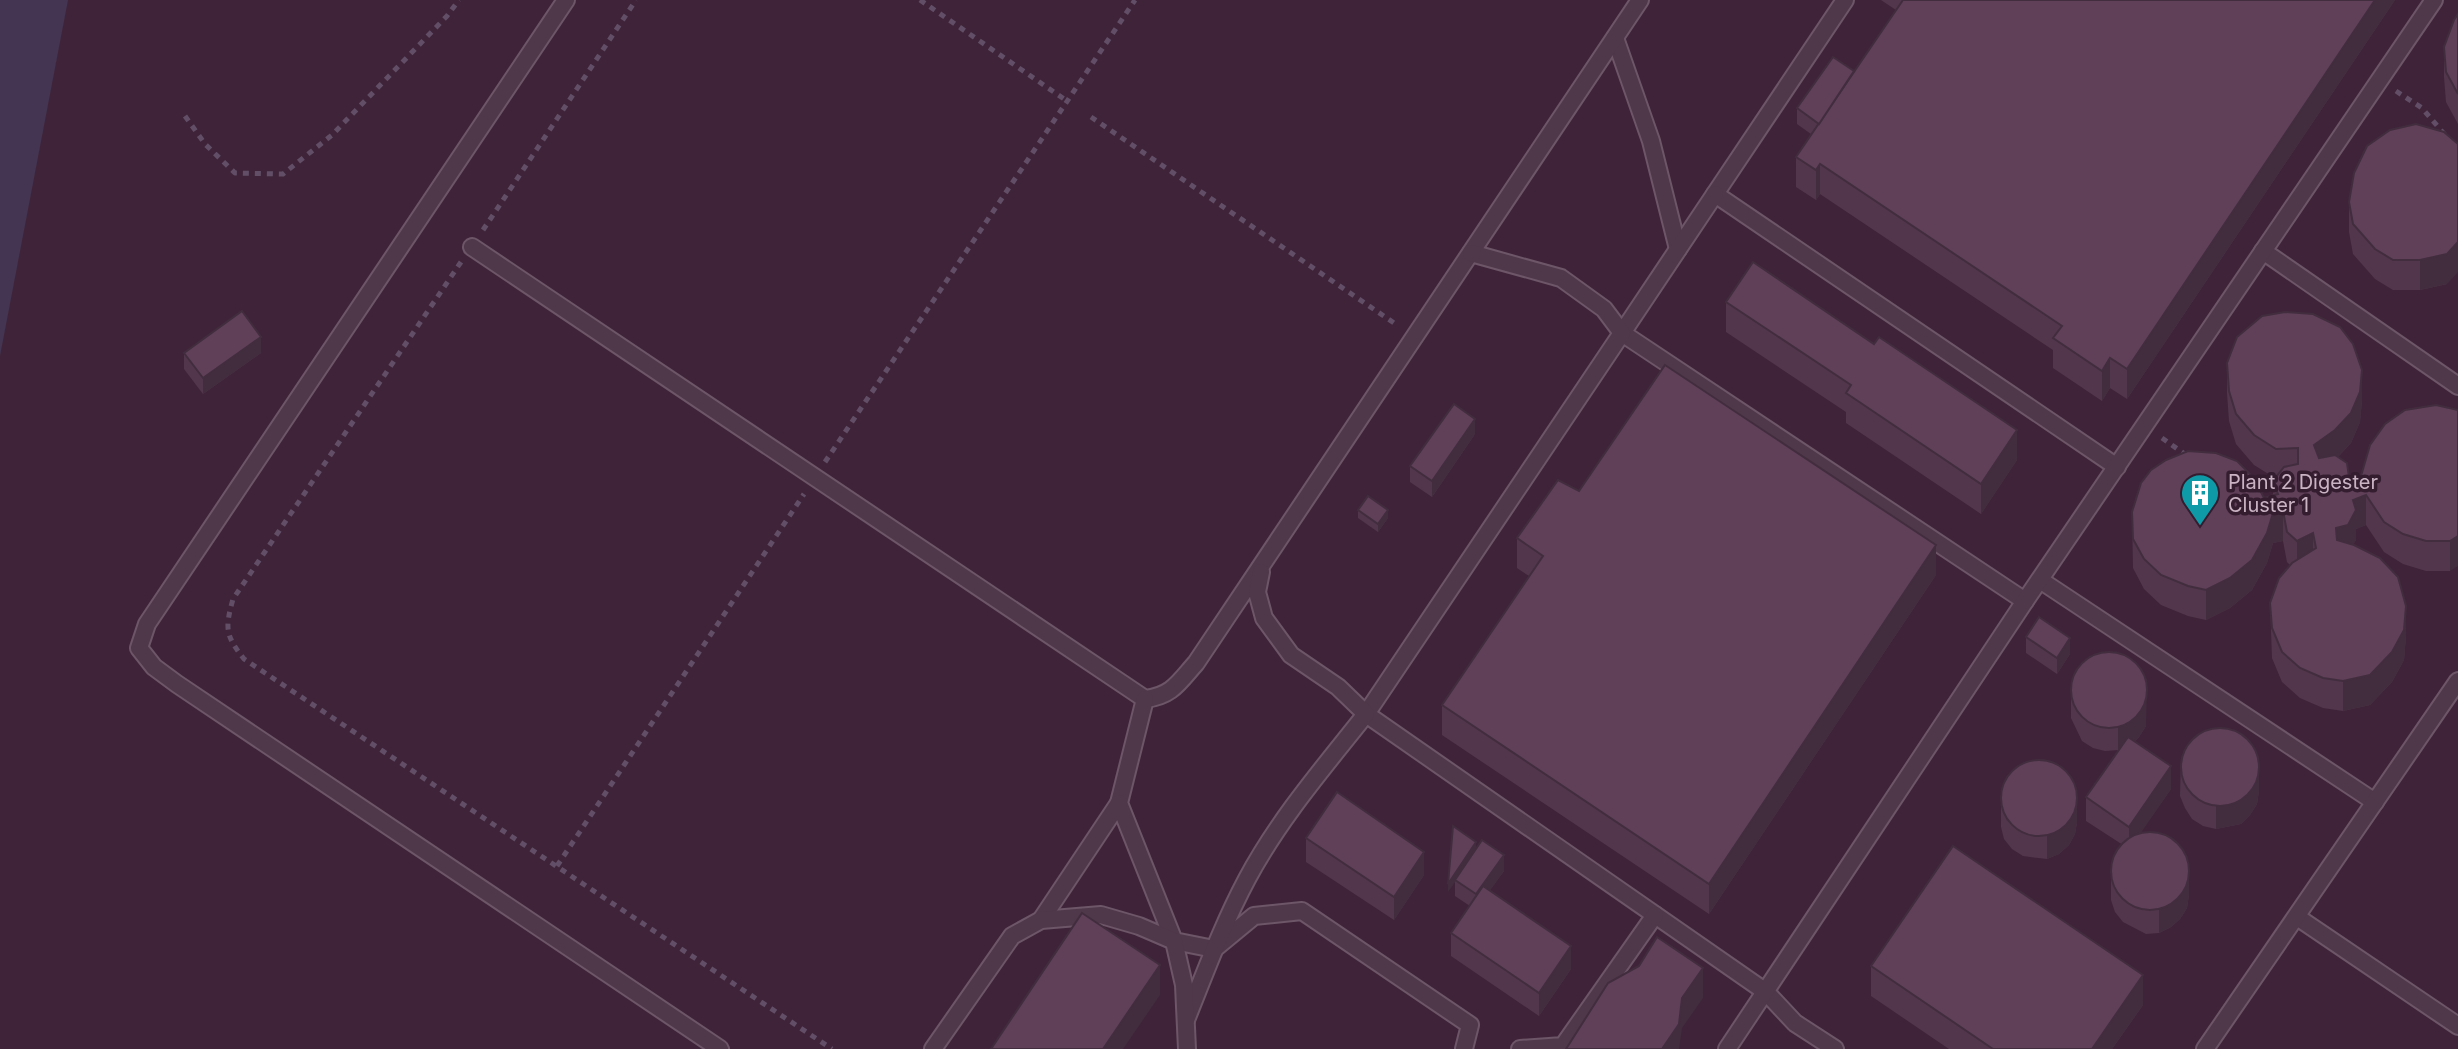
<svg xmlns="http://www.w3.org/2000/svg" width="2458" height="1049" viewBox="0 0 2458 1049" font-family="Inter,sans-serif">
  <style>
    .green { fill: #443552 }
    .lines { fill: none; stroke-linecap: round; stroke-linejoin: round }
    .lane-casing { stroke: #6d5667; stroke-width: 20 }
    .path { stroke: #624f67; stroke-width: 5; stroke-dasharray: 6 6; stroke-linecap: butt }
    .lane { stroke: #4f384a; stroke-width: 16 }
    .wall { fill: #52374c }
    .shaded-wall { fill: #422d3e }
    .building { fill: #5f4058; stroke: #422d3e; stroke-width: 2 }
    .labels { text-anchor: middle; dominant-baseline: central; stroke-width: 7; stroke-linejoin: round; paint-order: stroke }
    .poi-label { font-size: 20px; fill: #cab4c4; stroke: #341d2f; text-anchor: start }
  </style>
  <rect width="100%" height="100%" fill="#3f2439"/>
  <path class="green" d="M0 0H68L0 356Z"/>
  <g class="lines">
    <g class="lane-casing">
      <g id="lane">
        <path d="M566 0 147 624 139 648 154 667 177 684 720 1049"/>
        <path d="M1845 0 1715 194 2117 467"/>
        <path d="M1615 38 1651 141 1678 249"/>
        <path d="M1715 194 1622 333 2025 601"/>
        <path d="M472 247 1145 699C1172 696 1179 682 1196 663L1640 0"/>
        <path d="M2263 251 2458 386"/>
        <path d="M1471 253 1561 278 1604 309 1622 333 1366 714 1766 992 1795 1023 1835 1049"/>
        <path d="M2040 580 2375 802"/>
        <path d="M1145 699 1119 803 1174 941 1214 949 1254 916 1302 911 1470 1025 1464 1049"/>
        <path d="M2297 917 2458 1026"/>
        <path d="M1041 920 1119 803"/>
        <path d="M1186 1020C1205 973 1223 924 1247 879 1279 819 1324 767 1366 714L1338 687 1291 655 1264 618 1257 592 1261 572"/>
        <path d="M933 1049 1012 936 1041 920 1101 915 1139 926 1174 941 1184 985 1187 1049"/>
        <path d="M1520 1049 1563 1046 1655 915"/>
        <path d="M1727 1049 2025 601 2434 0"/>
        <path d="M2205 1049 2458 681"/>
      </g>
    </g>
    <g class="path">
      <path d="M920 0 1067 101"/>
      <path d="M2396 91 2422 108 2445 135"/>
      <path d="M185 116 205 144 235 173 283 174 332 135 447 16 459 0"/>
      <path d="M1091 117 1397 325"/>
      <path d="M483 230 636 0"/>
      <path d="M461 262 233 599C225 628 225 635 244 659L832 1049"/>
      <path d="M2162 438 2186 455"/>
      <path d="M825 462 1135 0"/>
      <path d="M557 866 804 494"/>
    </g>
    <use href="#lane" class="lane"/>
  </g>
  <g class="wall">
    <path d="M1881 0H2395L2127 399 2110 388 2102 401 2053 368V350L1820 194 1816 200 1796 187V157L1811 134 1797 124V108L1854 71 1896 10Z"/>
    <path d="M2458 14V124L2446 102 2444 77V47Z"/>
    <path d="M2458 144 2447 284 2420 290H2393L2375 279 2353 254 2349 232V202Z"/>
    <path d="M1726 302 2017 460 1981 514 1846 423V412L1726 332Z"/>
    <path d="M184 353H261L203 394 184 369Z"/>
    <path d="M2227 363 2362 400 2360 422 2351 443 2338 457 2349 477 2361 476 2458 410 2450 571H2426L2403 564 2384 552 2366 525 2356 529V540L2353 544 2406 636 2404 660 2392 682 2370 705 2343 711 2323 708 2300 698 2282 682 2272 658 2270 603 2290 565 2287 562 2283 541 2273 543 2267 563 2252 590 2230 608 2206 620 2188 616 2161 605 2144 589 2133 568 2132 512 2264 498 2273 495V481L2275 478 2254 465 2236 444 2229 421 2227 393Z"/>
    <path d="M1475 434 1432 497 1410 482V466Z"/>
    <path d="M1358 510 1388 518 1378 532 1358 518Z"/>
    <path d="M1517 538 1936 575 1709 914 1442 735V705L1529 576 1517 568Z"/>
    <path d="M2026 637 2070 654 2057 674 2026 653Z"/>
    <path d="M2071 695 2146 726 2139 737 2135 741 2171 789 2140 833 2189 895 2187 908 2180 919 2171 927 2159 933 2146 934 2123 922 2115 912 2111 900V864L2123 845 2086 821V797L2119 750 2105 751 2093 748 2082 741 2071 718Z"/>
    <path d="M2181 759 2259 791 2257 804 2250 815 2241 824 2216 829 2203 826 2192 819 2185 808 2180 796Z"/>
    <path d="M2001 791 2077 822 2075 834 2069 845 2059 854 2047 859 2023 856 2012 849 2004 839 2001 827Z"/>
    <path d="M1306 838 1424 875 1394 920 1306 862Z"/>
    <path d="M1476 850 1504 871 1490 890 1571 969 1539 1016 1451 956V933L1470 906 1455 896V882L1448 892Z"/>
    <path d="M1871 966 2143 1005 2112 1049H1949L1871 996Z"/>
  </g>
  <g class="shaded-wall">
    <path d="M2375 0H2395L2127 399V369Z"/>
    <path d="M1820 164V194L1816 200V170Z"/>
    <path d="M2458 242V272L2447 284 2420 290V260Z"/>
    <path d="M261 337V353L203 394V378Z"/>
    <path d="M2110 358V388L2102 401V371Z"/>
    <path d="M2362 370V400L2360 422 2351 443 2335 460 2314 475V445Z"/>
    <path d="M1475 419V434L1432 497V481Z"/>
    <path d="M2017 430V460L1981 514V484Z"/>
    <path d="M2366 495V525L2356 529V540L2348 555 2336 558V528L2353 500Z"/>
    <path d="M1388 510V518L1378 532V524Z"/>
    <path d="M2283 511V541L2273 543 2267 563 2252 590 2230 608 2206 620V590L2273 513Z"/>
    <path d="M2313 533V563L2297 571V541Z"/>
    <path d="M2458 536V566L2450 571V541Z"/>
    <path d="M1936 545V575L1709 914V884Z"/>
    <path d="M2406 606V636L2404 660 2392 682 2370 705 2343 711V681Z"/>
    <path d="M2070 638V654L2057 674V658Z"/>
    <path d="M2147 678 2146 726 2139 737 2130 746 2118 750V727Z"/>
    <path d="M2171 766V789L2129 850V827Z"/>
    <path d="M2259 768V791L2257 804 2250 815 2241 824 2216 829V806Z"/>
    <path d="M2077 799V822L2075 834 2069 845 2059 854 2047 859V836Z"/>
    <path d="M1476 842V850L1448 892V884Z"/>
    <path d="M1424 852V875L1394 920V897Z"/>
    <path d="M1504 855V871L1476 910V894Z"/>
    <path d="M2189 872V895L2187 908 2180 919 2171 927 2159 933V909Z"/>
    <path d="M1571 946V969L1539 1016V993Z"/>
    <path d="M1160 965V995L1123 1049H1103Z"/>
    <path d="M1703 968V998L1682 1028 1679 1049H1662L1682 998Z"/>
    <path d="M2143 975V1005L2112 1049H2092Z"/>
  </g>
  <g class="building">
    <path d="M1903 0H2375L2127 369 2110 358 2102 371 2053 338 2062 326 1820 164 1816 170 1796 157Z"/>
    <path d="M2458 14V94L2446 72 2444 47 2454 20Z"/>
    <path d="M1833 57 1854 71 1819 124 1797 108Z"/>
    <path d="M2416 124 2444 132 2458 144V242L2447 254 2420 260H2393L2375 249 2353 224 2349 202 2354 173 2367 146 2390 130Z"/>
    <path d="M1753 262 1874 344 1879 337 2017 430 1981 484 1846 393 1851 385 1726 302Z"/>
    <path d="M242 311 261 337 203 378 184 353Z"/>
    <path d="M2285 312 2313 314 2340 327 2353 344 2362 370 2360 392 2351 413 2335 430 2314 445 2319 458 2335 455 2347 463 2349 477 2361 476 2370 445 2385 424 2405 410 2436 405 2458 410V536L2450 541H2426L2403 534 2384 522 2366 495 2353 500 2356 510 2348 525 2336 528 2337 540 2354 545 2380 558 2398 577 2406 606 2404 630 2392 652 2370 675 2343 681 2323 678 2300 668 2282 652 2272 628 2270 603 2279 578 2292 563 2316 548 2313 533 2297 541 2287 532 2283 511 2273 513 2267 533 2252 560 2230 578 2206 590 2188 586 2161 575 2144 559 2133 539 2132 512 2141 483 2151 470 2166 460 2188 451 2216 453 2237 461 2254 478 2264 498 2278 494 2273 481 2284 467 2298 464V448L2276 449 2254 435 2236 414 2229 391 2227 363 2237 337 2262 316Z"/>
    <path d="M1665 365 1936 545 1709 884 1442 705 1543 556 1517 538 1558 480 1579 491Z"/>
    <path d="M1454 404 1475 419 1432 481 1410 466Z"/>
    <path d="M1368 496 1388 510 1378 524 1358 510Z"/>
    <path d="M2039 617 2070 638 2057 658 2026 637Z"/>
    <circle cx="2109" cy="690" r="38"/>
    <circle cx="2220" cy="767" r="39"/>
    <path d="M2128 737 2171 766 2129 827 2086 797Z"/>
    <circle cx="2039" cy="798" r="38"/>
    <path d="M1337 792 1424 852 1394 897 1306 838Z"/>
    <path d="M1453 826 1476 842 1448 884Z"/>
    <circle cx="2150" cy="871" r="39"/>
    <path d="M1482 840 1504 855 1476 894 1455 880Z"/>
    <path d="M1953 846 2143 975 2092 1049H1993L1871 966Z"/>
    <path d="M1483 886 1571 946 1539 993 1451 933Z"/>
    <path d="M1082 913 1160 965 1103 1049H991Z"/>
    <path d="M1657 937 1703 968 1682 998 1679 1024 1662 1049H1566L1608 983 1639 966Z"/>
  </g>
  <defs>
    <g id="building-pin" transform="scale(2)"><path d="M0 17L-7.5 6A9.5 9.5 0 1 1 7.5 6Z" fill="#0f9aa8" stroke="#341d2f"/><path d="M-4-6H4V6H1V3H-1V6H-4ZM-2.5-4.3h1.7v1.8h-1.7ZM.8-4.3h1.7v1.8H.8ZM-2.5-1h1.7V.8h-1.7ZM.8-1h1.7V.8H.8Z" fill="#fff"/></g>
  </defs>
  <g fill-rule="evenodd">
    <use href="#building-pin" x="2200" y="493"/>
  </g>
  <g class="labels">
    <g class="poi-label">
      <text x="2228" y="482">Plant 2 Digester<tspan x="2228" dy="23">Cluster 1</tspan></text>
    </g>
  </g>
</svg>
